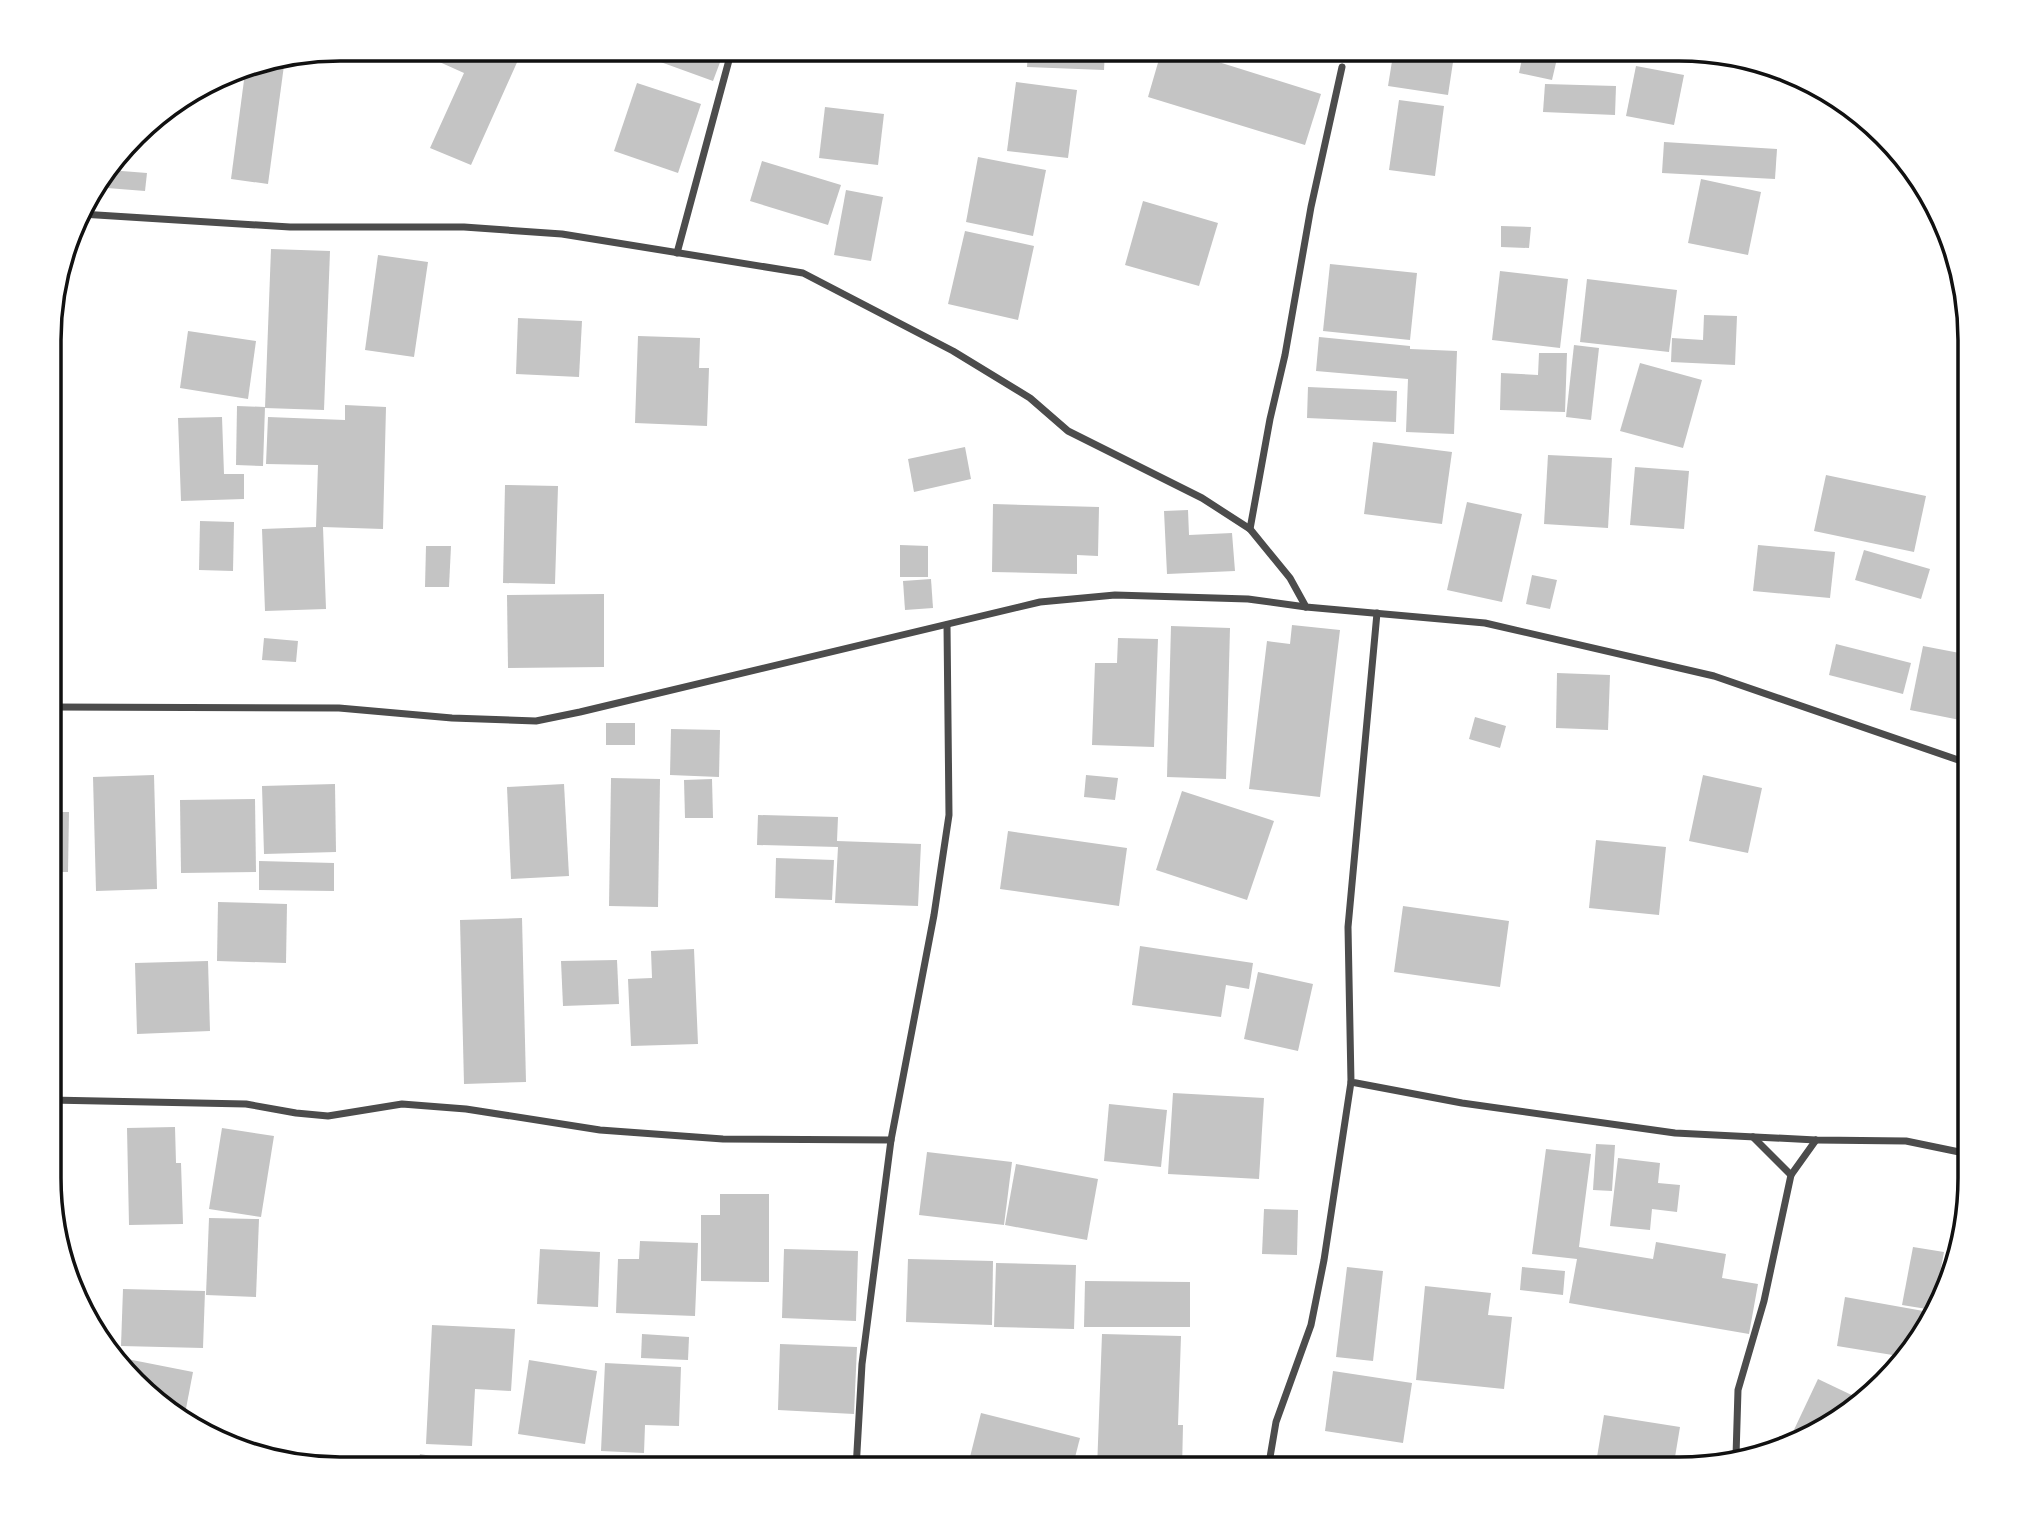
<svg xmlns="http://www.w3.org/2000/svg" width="2019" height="1518" viewBox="0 0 2019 1518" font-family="'PT Sans Narrow',sans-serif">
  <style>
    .building { fill: #c4c4c4 }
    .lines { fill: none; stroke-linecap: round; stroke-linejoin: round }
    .minor { stroke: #4c4c4c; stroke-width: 7 }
    .rim { fill: none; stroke: #111; stroke-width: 3.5 }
  </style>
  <rect width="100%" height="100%" fill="#fff"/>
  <g class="building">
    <path d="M440 49H523L471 165 430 148 464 73 435 60Z"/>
    <path d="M635 49H675L685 52 686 49H725L713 81 633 52Z"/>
    <path d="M1028 49H1105L1104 70 1027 67Z"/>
    <path d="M1162 49H1177L1321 94 1305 145 1148 97Z"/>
    <path d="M1394 49H1455L1448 95 1388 86Z"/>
    <path d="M1524 50H1559L1552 80 1519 73Z"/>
    <path d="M285 58 268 184 231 179 246 65Z"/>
    <path d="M1636 66 1684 75 1674 125 1626 116Z"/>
    <path d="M1016 82 1077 90 1068 158 1007 151Z"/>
    <path d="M637 83 701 104 678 173 614 151Z"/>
    <path d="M1545 84 1616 86 1615 115 1543 112Z"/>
    <path d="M1399 100 1444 106 1435 176 1389 170Z"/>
    <path d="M825 107 884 114 878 165 819 158Z"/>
    <path d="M1664 142 1777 149 1775 179 1662 173Z"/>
    <path d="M978 157 1046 170 1033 236 966 222Z"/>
    <path d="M762 161 841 185 828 225 750 201Z"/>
    <path d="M109 170 147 173 145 191 107 188Z"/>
    <path d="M1701 179 1761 192 1748 255 1688 243Z"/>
    <path d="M846 190 883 197 871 261 834 255Z"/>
    <path d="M1143 201 1218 223 1199 286 1125 265Z"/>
    <path d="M1501 226 1531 227 1529 248 1501 247Z"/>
    <path d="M965 231 1034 246 1018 320 948 304Z"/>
    <path d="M271 249 330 251 324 410 265 408Z"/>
    <path d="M378 255 428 262 414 357 365 350Z"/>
    <path d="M1330 264 1417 273 1410 340 1323 331Z"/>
    <path d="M1500 271 1568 279 1560 348 1492 340Z"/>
    <path d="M1587 279 1677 290 1669 352 1580 342Z"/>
    <path d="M1704 315 1737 316 1735 365 1671 362 1672 338 1703 340Z"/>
    <path d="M518 318 582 321 579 377 516 374Z"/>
    <path d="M188 331 256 341 248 399 180 388Z"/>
    <path d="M638 336 700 338 699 368H709L707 426 635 423Z"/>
    <path d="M1319 337 1410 346V349L1457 351 1454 434 1406 432 1408 379 1316 371Z"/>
    <path d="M1574 345 1599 348 1591 420 1566 417Z"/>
    <path d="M1539 353H1567L1565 412 1500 410 1501 373 1538 375Z"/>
    <path d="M1640 363 1702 380 1683 448 1620 431Z"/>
    <path d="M1308 387 1397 391 1396 422 1307 418Z"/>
    <path d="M345 405 386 407 383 529 323 527 326 609 265 611 262 529 316 527 318 465 266 464 268 417 345 420Z"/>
    <path d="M237 406 265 407 263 466 236 465Z"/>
    <path d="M222 417 224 474H244V499L181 501 178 418Z"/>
    <path d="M1373 442 1452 452 1442 524 1364 514Z"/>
    <path d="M965 447 971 479 914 492 908 459Z"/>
    <path d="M1548 455 1612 458 1608 528 1544 524Z"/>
    <path d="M1635 467 1689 471 1684 529 1630 525Z"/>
    <path d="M1826 475 1926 496 1914 552 1814 531Z"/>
    <path d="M505 485 558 486 555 584 503 583Z"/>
    <path d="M1467 502 1522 514 1502 602 1447 590Z"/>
    <path d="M993 504 1099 507 1098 556 1077 555V574L992 572Z"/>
    <path d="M1188 510 1189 535 1232 533 1235 571 1167 574 1164 511Z"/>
    <path d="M200 521 234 522 233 571 199 570Z"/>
    <path d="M900 545 928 546V577H900Z"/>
    <path d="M1758 545 1835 552 1830 598 1753 591Z"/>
    <path d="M426 546H451L449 587H425Z"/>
    <path d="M1864 550 1930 569 1921 599 1855 580Z"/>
    <path d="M1532 575 1557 580 1550 609 1526 604Z"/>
    <path d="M931 579 933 608 905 610 903 581Z"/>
    <path d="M604 594V667L508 668 507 595Z"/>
    <path d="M1292 625 1340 630 1320 797 1249 789 1267 641 1290 644Z"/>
    <path d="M1171 626 1230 628 1226 779 1167 777Z"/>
    <path d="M264 638 298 641 296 662 262 660Z"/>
    <path d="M1118 638 1158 639 1154 747 1092 745 1095 663H1117Z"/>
    <path d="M1836 644 1911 663 1903 694 1829 675Z"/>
    <path d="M1923 646 1970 655V722L1910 710Z"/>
    <path d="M1557 673 1610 675 1608 730 1556 728Z"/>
    <path d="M1475 717 1506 726 1500 748 1469 739Z"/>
    <rect x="606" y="723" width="29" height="22"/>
    <path d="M671 729 720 730 719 777 670 775Z"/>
    <path d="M154 775 157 889 96 891 93 777Z"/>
    <path d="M1086 775 1118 778 1115 800 1084 797Z"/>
    <path d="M1703 775 1762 788 1748 853 1689 841Z"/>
    <path d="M611 778 660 779 658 907 609 906Z"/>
    <path d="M712 779 713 818H685L684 780Z"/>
    <path d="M335 784 336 852 264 854 262 786Z"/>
    <path d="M564 784 569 876 511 879 507 787Z"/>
    <path d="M1182 791 1274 821 1247 900 1156 870Z"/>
    <path d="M255 799 256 872 181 873 180 800Z"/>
    <path d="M50 812H69L68 872H50Z"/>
    <path d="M758 815 838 817 837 841 921 844 918 906 835 903 838 847 757 845Z"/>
    <path d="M1008 831 1127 848 1119 906 1000 889Z"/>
    <path d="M1596 840 1666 847 1659 915 1589 908Z"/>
    <path d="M776 858 834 860 832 900 775 898Z"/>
    <path d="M259 861 334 863V891L259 890Z"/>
    <path d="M218 902 287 904 286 963 217 961Z"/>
    <path d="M1403 906 1509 921 1500 987 1394 972Z"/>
    <path d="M522 918 526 1082 464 1084 460 920Z"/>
    <path d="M1140 946 1253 963 1249 989 1226 985 1221 1017 1132 1005Z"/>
    <path d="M694 949 698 1044 631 1046 628 979 652 978 651 951Z"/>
    <path d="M617 960 619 1004 563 1006 561 961Z"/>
    <path d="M208 961 210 1031 137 1034 135 963Z"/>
    <path d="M1258 972 1313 984 1298 1051 1244 1039Z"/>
    <path d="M1969 1013V1037L1961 1034Z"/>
    <path d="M1173 1093 1264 1098 1259 1179 1168 1174Z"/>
    <path d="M1109 1104 1167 1110 1161 1167 1104 1161Z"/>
    <path d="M175 1127 176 1163H181L183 1224 129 1225 127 1128Z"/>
    <path d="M222 1128 274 1136 261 1217 209 1209Z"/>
    <path d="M1596 1144 1615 1145 1612 1191 1593 1190Z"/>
    <path d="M1546 1149 1591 1154 1579 1247 1653 1259 1656 1242 1726 1254 1722 1278 1758 1284 1749 1334 1569 1303 1577 1259 1532 1254Z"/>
    <path d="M927 1152 1012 1162 1004 1225 919 1215Z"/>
    <path d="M1618 1158 1660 1163 1658 1183 1680 1185 1677 1212 1652 1209 1650 1230 1610 1226Z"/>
    <path d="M1016 1164 1098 1179 1087 1240 1005 1225Z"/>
    <path d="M720 1194H769V1282L701 1281V1215H720Z"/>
    <path d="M1264 1209 1298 1210 1297 1255 1262 1254Z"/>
    <path d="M209 1218 259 1219 256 1297 206 1295Z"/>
    <path d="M640 1241 698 1243 695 1316 616 1313 618 1259H639Z"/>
    <path d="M1913 1247 1944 1252 1933 1310 1902 1305Z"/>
    <path d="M540 1249 600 1252 598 1307 537 1304Z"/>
    <path d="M784 1249 858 1251 856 1321 782 1318Z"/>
    <path d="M908 1259 993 1261 992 1325 906 1322Z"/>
    <path d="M996 1263 1076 1265 1074 1329 994 1327Z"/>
    <path d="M1347 1267 1383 1271 1373 1361 1336 1357Z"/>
    <path d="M1522 1267 1565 1271 1563 1295 1520 1290Z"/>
    <path d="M1085 1281 1190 1282V1327H1084Z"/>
    <path d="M1425 1286 1491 1293 1488 1315 1512 1317 1504 1389 1416 1380Z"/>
    <path d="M123 1289 205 1291 203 1348 121 1346Z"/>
    <path d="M1845 1297 1929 1312 1927 1322 1905 1357 1837 1346Z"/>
    <path d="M432 1325 515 1329 511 1391 475 1389 472 1446 426 1444Z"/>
    <path d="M642 1334 689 1337 688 1360 641 1358Z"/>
    <path d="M1102 1334 1181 1336 1178 1425H1183L1182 1469H1097Z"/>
    <path d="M780 1344 857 1347 854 1414 778 1410Z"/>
    <path d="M122 1358 193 1372 184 1419 149 1397 122 1362Z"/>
    <path d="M529 1360 597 1371 585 1444 518 1434Z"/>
    <path d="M605 1363 681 1367 679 1426 645 1425 644 1453 601 1451Z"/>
    <path d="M1333 1371 1412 1383 1403 1443 1325 1431Z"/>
    <path d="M1818 1379 1860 1399 1805 1440 1792 1434Z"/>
    <path d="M981 1413 1080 1438 1072 1469H967Z"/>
    <path d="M1604 1415 1680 1427 1673 1469H1595Z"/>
    <path d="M420 1454 443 1458 441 1468H417Z"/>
    <path d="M1398 1458 1474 1461V1469H1398Z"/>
  </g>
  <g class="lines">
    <g class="minor">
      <path d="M81 214 290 227H464L562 234 803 273 953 351 1030 398 1068 431 1202 498 1250 529 1290 578 1306 607"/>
      <path d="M677 253 732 49"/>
      <path d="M1250 529 1270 419 1285 355 1311 207 1342 67"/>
      <path d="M1377 613 1348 927 1351 1082 1462 1103 1675 1133 1816 1140 1906 1141 1969 1154"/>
      <path d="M51 707 339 708 452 718 536 721 580 712 1040 602 1115 595 1248 599 1306 607 1485 623 1714 676 1970 764"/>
      <path d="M50 1100 246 1104 296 1113 328 1116 402 1104 466 1109 600 1130 723 1139 891 1140"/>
      <path d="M1753 1137 1791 1175"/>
      <path d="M1736 1456 1738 1390 1764 1301 1791 1175 1816 1140"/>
      <path d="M856 1469 862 1364 891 1140 934 915 949 815 947 625"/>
      <path d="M1268 1469 1276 1422 1311 1325 1324 1260 1351 1082"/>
    </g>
  </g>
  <path d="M0 0H2019V1518H0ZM340 61H1679A279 279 0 0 1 1958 340V1178A279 279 0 0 1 1679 1457H340A279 279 0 0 1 61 1178V340A279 279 0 0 1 340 61Z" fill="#fff" fill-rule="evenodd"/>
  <path class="rim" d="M340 61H1679A279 279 0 0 1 1958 340V1178A279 279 0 0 1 1679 1457H340A279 279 0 0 1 61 1178V340A279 279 0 0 1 340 61Z"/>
</svg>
